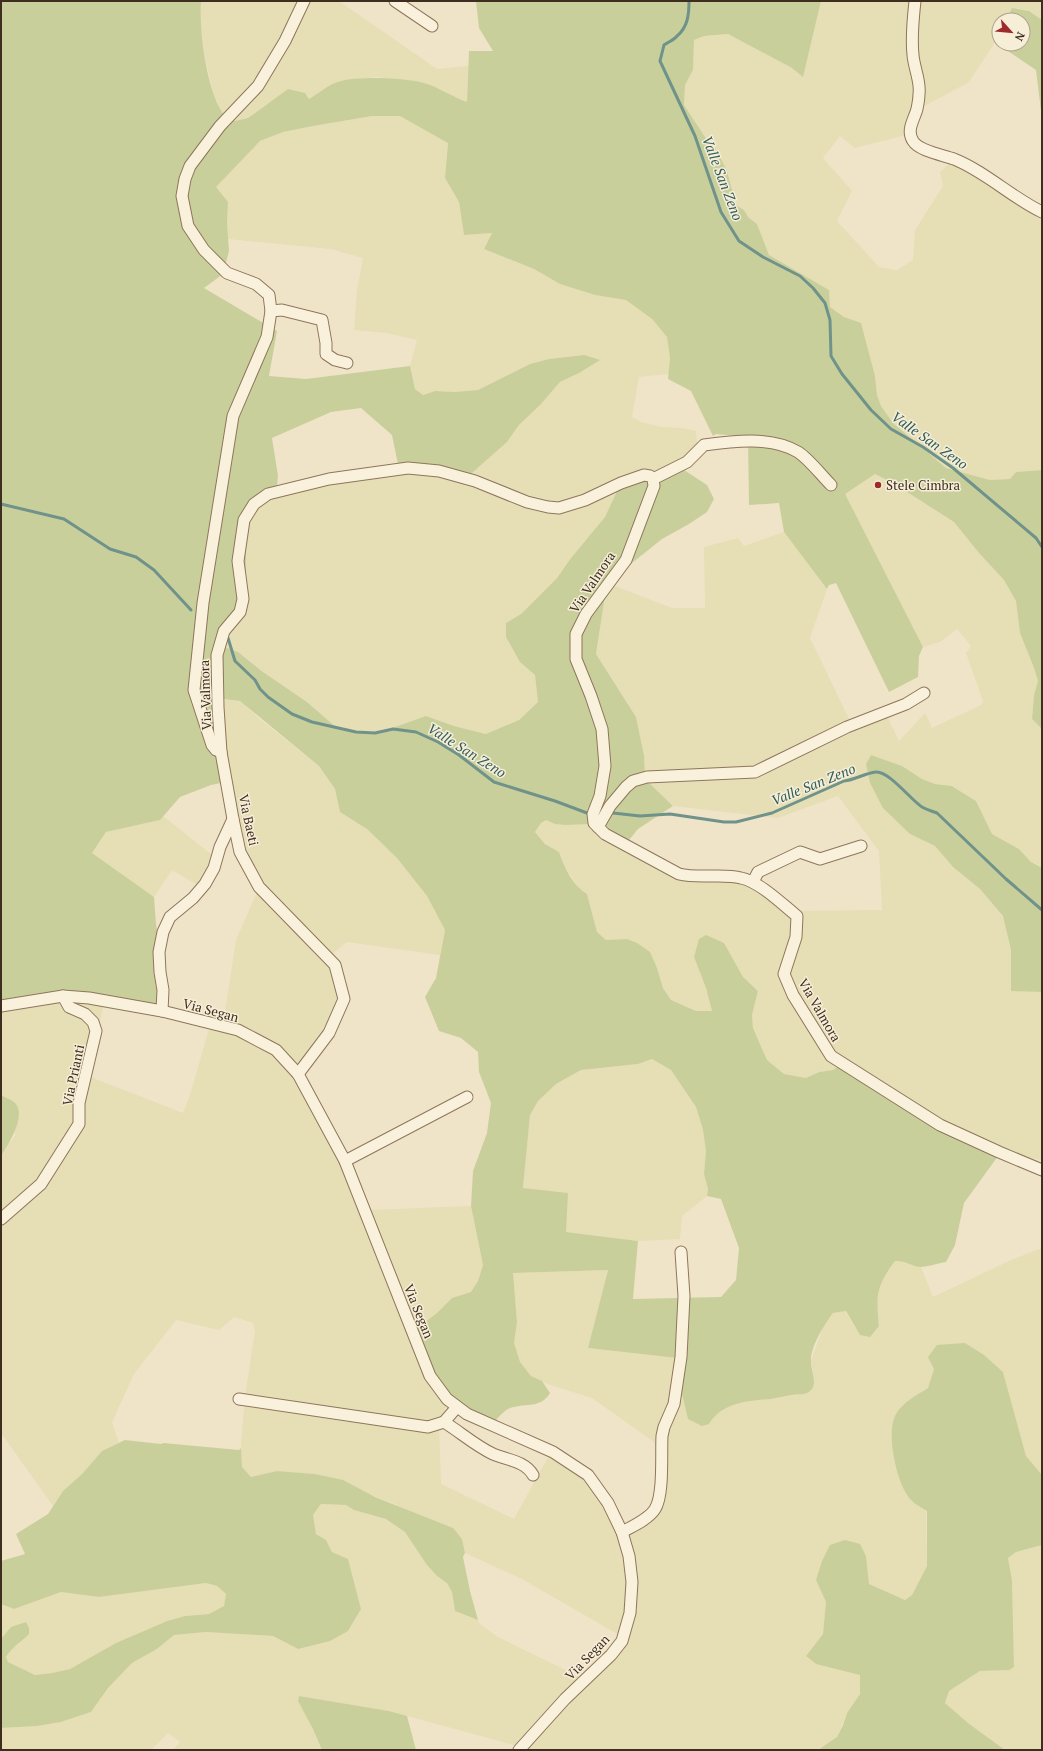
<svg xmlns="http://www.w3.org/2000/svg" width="1043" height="1751" viewBox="0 0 1043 1751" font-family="'PT Serif',serif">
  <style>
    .farmland { fill: #e6deb5 }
    .green { fill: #c9cf9b; fill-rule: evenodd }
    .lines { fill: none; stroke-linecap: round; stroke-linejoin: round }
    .stream { stroke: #6f938a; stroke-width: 3 }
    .minor-casing { stroke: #8d765c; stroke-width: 13 }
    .minor { stroke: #faf1dc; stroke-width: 11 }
    .poi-dot { fill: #9e2a2b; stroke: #f7eed8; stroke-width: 1.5 }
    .labels { text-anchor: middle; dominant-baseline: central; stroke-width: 3; stroke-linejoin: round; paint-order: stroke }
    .poi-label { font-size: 13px; fill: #3d2e20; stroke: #f7eed8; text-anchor: start }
    .street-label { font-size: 13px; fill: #3d2e20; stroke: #f7eed8 }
    .water-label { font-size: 14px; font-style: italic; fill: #2f5d5a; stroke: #f7eed8 }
  </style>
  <rect width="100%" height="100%" fill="#f0e4c8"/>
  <g class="farmland">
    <path d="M201 1H339L437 69 468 66 467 103 452 97 442 90 424 83 377 77 340 81 308 99 267 104 248 118 235 121 222 113 213 92 205 58 200 19Z"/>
    <path d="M821 1H1042V20L1029 11 1013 8 1007 20H999V36L969 82 917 110 910 134 855 148 840 136 823 158 852 191 837 221 879 267 897 270 913 260 915 230 943 186 940 172 954 159 1042 212V470L1016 472 1010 479 990 480 946 468 893 423 881 406 877 395 875 376 861 324 844 317 830 307 829 290 769 255 757 224 748 217 744 210 736 205 727 171 716 149 707 140 684 105 685 85 693 70 694 40 704 36 728 34 792 68 803 76Z"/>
    <path d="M372 116H400L448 142 445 178 459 202 464 235 492 233 484 249 534 269 560 284 595 295 626 300 652 319 667 337 670 358 669 374 639 377 632 417 641 422 661 427 682 428 696 431 697 444 681 468 619 487 605 517 571 558 557 578 521 614 506 623 520 661 535 675 538 702 519 720 487 734 454 726 426 716 375 734 337 728 307 702 263 672 238 652 222 646 246 584V536L255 506 276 496 332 480 477 468 507 442 519 425 540 405 560 382 579 373 583 355 549 359 530 364 478 390 455 392 435 391 423 395 415 389 410 366 417 340 387 333 354 330 357 291 363 258 331 249 228 239 227 223 228 202 215 187 260 141 283 132 313 126Z"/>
    <path d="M875 474 893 483 954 522 979 553 1004 580 1016 601 1020 633 1034 668 1038 681 1034 695 1032 719 1042 729V868L1031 862 1019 849 992 834 976 801 953 786 935 784 922 779 902 766 871 755 866 764 870 783 910 834 935 846 953 867 980 889 1003 916 1011 950 1012 991 1042 992V1160L1001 1152 912 1103 833 1070 819 1072 806 1078 784 1074 767 1060 753 1028 752 1015 758 991 743 977 724 943 694 957 706 988 712 1011H696L671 1000 663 988 657 968 627 939 606 940 597 932 587 894 579 889 562 862 559 852 545 844 535 832 541 823 546 820 555 824 565 825 593 824 684 875 751 882 789 911 882 910 879 851 838 796 778 818 673 806 645 779 636 717 596 654 607 583 672 608H705L704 547 738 538 744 546 784 532 827 589 810 638 853 727 885 712 899 741 925 713 932 728 981 705 983 701 966 653 971 646 957 629 940 642 923 647 844 494Z"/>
    <path d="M216 698 240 701 261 720 319 766 335 789 340 812 367 829 397 858 427 896 445 930 440 955 347 942 328 957 340 989 334 1027 301 1074 368 1210 471 1206 483 1265 478 1281 471 1292 452 1298 437 1313 448 1401 439 1424 441 1484 514 1519 551 1452 575 1468 604 1497 624 1536 655 1505 660 1457 654 1442 592 1398 547 1384 531 1376 519 1362 514 1343 517 1322 513 1273 608 1270 588 1348 687 1359 709 1424 714 1416 724 1409 735 1404 761 1398 772 1399 807 1393 814 1379 811 1361 823 1327 833 1313 845 1311 860 1335 879 1326 877 1305 879 1286 895 1261H903L909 1264 921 1267 933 1297 1011 1260 1042 1248V1475L1026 1456 1003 1372 934 1369 928 1388 908 1402 900 1480 911 1500 926 1511 927 1566 912 1595 905 1600 869 1584 866 1556 816 1579 826 1602 823 1634 806 1656 816 1664 861 1675 860 1694 847 1713 837 1737 822 1748 821 1750H520L521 1747 389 1711 299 1696 298 1701 313 1729 322 1750H173L180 1742 168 1733 151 1750H1V1728L37 1726 61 1722 91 1712 108 1688 132 1663 157 1649 174 1635 206 1632 273 1636 298 1649 348 1631 361 1609 348 1559 332 1552 326 1540 316 1534 313 1515 321 1504 346 1505 354 1510 386 1519 400 1527 405 1531 427 1565 437 1576 447 1582 452 1592 455 1611 478 1620 480 1624 498 1637 588 1681 624 1638 522 1579 465 1553 462 1539 395 1504 315 1474 277 1471 251 1477 242 1467 241 1443 245 1397 255 1331 253 1323 234 1317 219 1330 176 1320 134 1374 112 1422 119 1443 102 1451 82 1474 63 1491 53 1506 1 1433V1156L15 1135 11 1100 1 1095V1004L105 998 88 1076 183 1113 190 1095 211 1022 223 1025 236 940 258 890 241 852Z"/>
    <path d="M163 816 217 859 199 886 172 870 154 897 92 853 106 832 160 820Z"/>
    <path d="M652 1059 671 1070 696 1107 703 1130 706 1151 704 1174 708 1189 707 1196 682 1216 680 1239 638 1241 566 1232 523 1188 530 1114 538 1101 556 1084 581 1070 638 1064Z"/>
    <path d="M1042 1545V1750H1005L968 1723 945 1703 949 1691 980 1671 1009 1670 1014 1667 1012 1580 1008 1558 1016 1552Z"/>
    <path d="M206 1583 217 1586 226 1594 224 1606 209 1614 185 1616 167 1621 116 1643 70 1669 52 1673 35 1675 8 1662 6 1657 10 1650 20 1643 11 1627 1 1639V1604L14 1609 61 1592 99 1597Z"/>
  </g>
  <g class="green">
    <path d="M1 1H201C199 30 206 87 222 112 225 116 231 119 235 121L248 118 288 89 305 93 309 99C318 94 330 83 341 81 363 76 402 78 424 83 439 87 452 97 467 102L469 51H493L479 28 476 1H821L803 77 792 68 728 34 704 36 694 40 693 70 685 85 684 105 707 140 716 149 727 171 736 205 744 210 748 217 757 224 769 255 829 290 830 307 844 317 861 323 875 376 877 395 881 406 893 423 946 468 990 480 1010 479 1016 472 1042 470V729L1032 719 1034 695 1038 681 1034 668 1020 633 1016 601 1004 580 979 553 954 522 893 483 875 474 845 494 923 647 919 656 918 677 889 692 836 583 829 585 827 589 784 532 779 503 749 505 748 437 716 434 713 436 691 391 668 379 670 358 667 337 652 319 626 300 595 295 560 284 534 269 484 249 492 233 464 235 459 202 445 178 448 143 400 116H372L313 126 283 132 260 141 216 187 228 202 227 223 229 251 223 274 204 288 277 331 269 376 306 379 410 366 415 389 423 395 435 391 455 392 478 390 530 364 549 359 584 355 600 360 579 373 560 382 540 405 519 425 507 442 465 479 399 469 392 435 361 408 331 412 272 438 278 476 276 496 255 507 246 536V584L222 646 238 652 263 672 307 702 337 728 375 734 426 716 454 726 486 734 519 720 538 702 535 675 520 662 506 637V623L521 614 557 578 571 558 605 517 619 487 681 468 707 485 714 499 707 512 689 524 662 539 607 583 596 654 636 717 644 756 645 779 673 806 638 829 625 845 593 824 565 825 555 824 546 820 541 823 535 832 545 844 559 852C564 867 573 886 587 894L597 932 606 940 627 939 637 943 650 952 657 968 663 988 671 1000 696 1011H712L706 988 694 957 699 939 706 935 724 943 743 977 758 991 752 1015 753 1028 767 1060 784 1074 806 1078 819 1072 833 1070 845 1062 912 1103 1001 1152 964 1203 955 1245 946 1262C938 1263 928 1267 920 1267 911 1266 905 1260 895 1261 876 1287 876 1294 879 1326L870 1337 860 1335 846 1311 833 1313C824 1325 810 1347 811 1362 811 1372 820 1387 807 1393 803 1395 796 1394 792 1395 785 1396 778 1398 771 1399 748 1400 721 1403 709 1424L702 1426 688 1419 680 1385 686 1359 588 1348 608 1270 513 1273 517 1322 514 1343 520 1362 531 1376 542 1381 550 1393C540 1410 523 1402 508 1409 501 1413 494 1423 488 1429L448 1401 414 1331 437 1313 452 1298 471 1292 478 1281 483 1265 471 1206 473 1171 487 1133 491 1103 479 1072 478 1052 461 1038 439 1031 425 997 436 978 445 930 427 896 397 858 367 829 340 812 335 789 319 766 240 701 216 698 226 782 211 785 180 797 160 820 106 832 92 853 154 897 156 924 162 965 166 1011 105 998 1 1004ZM652 1059 671 1070 696 1107 703 1130 706 1151 704 1174 708 1189 707 1196 721 1199 739 1248 736 1280 721 1297 633 1299 638 1241 566 1232 568 1193 523 1188 530 1115 538 1101 556 1084 581 1070 638 1064Z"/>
    <path d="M1012 8 1029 11 1042 20V119L1036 70 996 43 999 36V44H1023V20H1007Z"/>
    <path d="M871 755 902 766 922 779 935 784 952 786 976 801 992 834 1019 849 1031 862 1042 868V992L1011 991V950L1003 916 980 889 953 867 935 846 910 834 883 808 870 783 866 764Z"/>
    <path d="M1 1095C6 1098 11 1099 15 1103 27 1116 8 1145 1 1156Z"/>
    <path d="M965 1343 984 1355 1003 1372 1026 1456 1042 1475V1545L1016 1552 1008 1558 1012 1580 1014 1667 1009 1670 980 1671 949 1691 945 1703 968 1723 1005 1750H821V1748L837 1737 843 1725 847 1713 860 1694V1675L816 1664 806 1656 823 1634 826 1602 816 1580 822 1561 830 1545 845 1540 860 1544 866 1556 869 1584 905 1600 912 1595 927 1566V1511C922 1508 916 1505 911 1500 897 1486 886 1435 895 1416 901 1403 917 1395 928 1388L934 1369 928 1357 937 1345Z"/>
    <path d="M125 1440 161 1444 163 1443 239 1450 241 1448 242 1467 251 1477 277 1471 315 1474 343 1480 375 1497 453 1528 462 1539 465 1553 463 1557 470 1591 478 1620 455 1611 452 1592 447 1583 437 1576 427 1565 405 1532 386 1519 354 1510 346 1505 321 1504 313 1515 316 1534 326 1540 332 1552 348 1559 361 1609 348 1631 330 1641 298 1649 273 1636 206 1632 174 1635 157 1649 132 1663 108 1688 91 1712 61 1722 37 1726 1 1728V1639L11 1627 26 1622 29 1628V1634C21 1642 12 1647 6 1657L8 1662 35 1675 52 1673 70 1669 116 1643 167 1621 185 1616 209 1614 224 1606 226 1594 217 1586 206 1583 99 1597 61 1592 14 1609 1 1604V1561L25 1554 16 1534 48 1514 63 1491 82 1474 102 1451Z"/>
    <path d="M299 1696 389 1711 407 1716 416 1750H322L313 1729 298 1701Z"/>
  </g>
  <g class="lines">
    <g class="stream">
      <path d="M689 1C689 14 688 27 677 36 674 40 668 42 664 45L660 61 695 136 721 212 739 241 763 257 800 276 813 288 825 303 830 320 831 356 842 374 871 410 891 429 923 447 953 468 1036 538 1042 547"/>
      <path d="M1 504 64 519 110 549 136 557 154 570 191 610"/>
      <path d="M228 638 235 661 255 680 260 689 268 697 292 714 312 722 356 732 375 733 393 729 416 732 438 742 459 755 494 782 555 801 587 813"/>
      <path d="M613 813 640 816 670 814 724 822H736L772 813 844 781C855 780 865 773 876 772 889 771 911 800 922 807 927 810 932 811 937 813L1006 879 1042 910"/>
    </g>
    <g class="minor-casing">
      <g id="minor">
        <path d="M395 1 432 26"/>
        <path d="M915 1C913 19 911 37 913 55 914 68 921 82 919 94 919 99 918 104 917 109 914 120 906 130 913 141 919 151 943 155 954 159 986 172 1011 197 1042 212"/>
        <path d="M271 311 282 310 322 320 326 343V354L335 360 347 363"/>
        <path d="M653 479 687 462 704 445C733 441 771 436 798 452 809 459 821 475 831 485"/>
        <path d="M221 752 216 750 212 745 194 690 203 603 233 416 267 337 271 311 269 295 256 284 227 273 204 250 188 226 182 196 185 179 190 166 220 126 258 86 285 41 304 1"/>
        <path d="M598 827 610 806 626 787 633 781 647 777 755 772 847 727 906 704 924 693"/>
        <path d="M753 882 758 872 800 852 820 859 861 846"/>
        <path d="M1 1006 63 996 89 998 162 1011 238 1030 276 1050 298 1074 345 1161 430 1376 447 1399 467 1414 553 1452 588 1475 608 1503 622 1532 629 1556 632 1582 630 1613 622 1641 611 1655 565 1699 519 1750"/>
        <path d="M162 1011 163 990 160 972 159 952 163 932 170 917 193 898 205 884 214 868 220 847 233 819"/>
        <path d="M298 1074 329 1033 344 999 335 965 259 887 240 852 233 819 221 752 218 707 217 655 224 631 240 612 243 599 238 561 244 520 254 504 268 494 329 479 408 468 439 471 475 481 527 502 548 507 559 508 585 500 621 483 644 475 650 476 653 479 654 486 626 560 586 614 576 634V659L591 696 602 729 605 766 600 796 593 814 594 823 605 834 679 874C700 879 723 873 741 878 760 882 782 904 797 916L796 937 784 974 793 995 831 1056 940 1125 999 1152 1042 1170"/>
        <path d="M345 1161 467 1097"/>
        <path d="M1 1219 41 1184 79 1124V1103L96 1031 93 1022 85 1014 69 1007 63 996"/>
        <path d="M239 1399 428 1427 444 1422 457 1407"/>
        <path d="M444 1422C460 1432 476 1446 493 1454 507 1460 525 1461 533 1475"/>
        <path d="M622 1532C631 1527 649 1519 655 1509 664 1495 661 1454 662 1436L664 1427 674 1404 681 1357 684 1296 681 1252"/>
      </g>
    </g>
    <use href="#minor" class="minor"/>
  </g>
  <circle class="poi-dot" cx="878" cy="485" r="4"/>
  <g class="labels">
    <g class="poi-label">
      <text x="886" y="485">Stele Cimbra</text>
    </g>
    <g class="street-label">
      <text transform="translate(592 582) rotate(-56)">Via Valmora</text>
      <text transform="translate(205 695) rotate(-92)">Via Valmora</text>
      <text transform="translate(249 820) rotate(78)">Via Baeti</text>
      <text transform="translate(211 1010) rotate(15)">Via Segan</text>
      <text transform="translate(820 1010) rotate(60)">Via Valmora</text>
      <text transform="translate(73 1075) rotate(-78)">Via Prianti</text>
      <text transform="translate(419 1311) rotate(68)">Via Segan</text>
      <text transform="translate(587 1657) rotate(-46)">Via Segan</text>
    </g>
    <g class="water-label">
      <text transform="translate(723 178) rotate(69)">Valle San Zeno</text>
      <text transform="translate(930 440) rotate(35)">Valle San Zeno</text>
      <text transform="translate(467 750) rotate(32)">Valle San Zeno</text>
      <text transform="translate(813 784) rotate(-22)">Valle San Zeno</text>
    </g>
  </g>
  <rect width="1043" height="1751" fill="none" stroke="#3d2e20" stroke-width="4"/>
  <g transform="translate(1011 32) rotate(117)"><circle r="19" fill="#f7eed8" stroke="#ada18e"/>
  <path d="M0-3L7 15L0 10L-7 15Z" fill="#9e2a2b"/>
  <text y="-6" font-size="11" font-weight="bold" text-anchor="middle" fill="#3d2e20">N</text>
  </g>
</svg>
